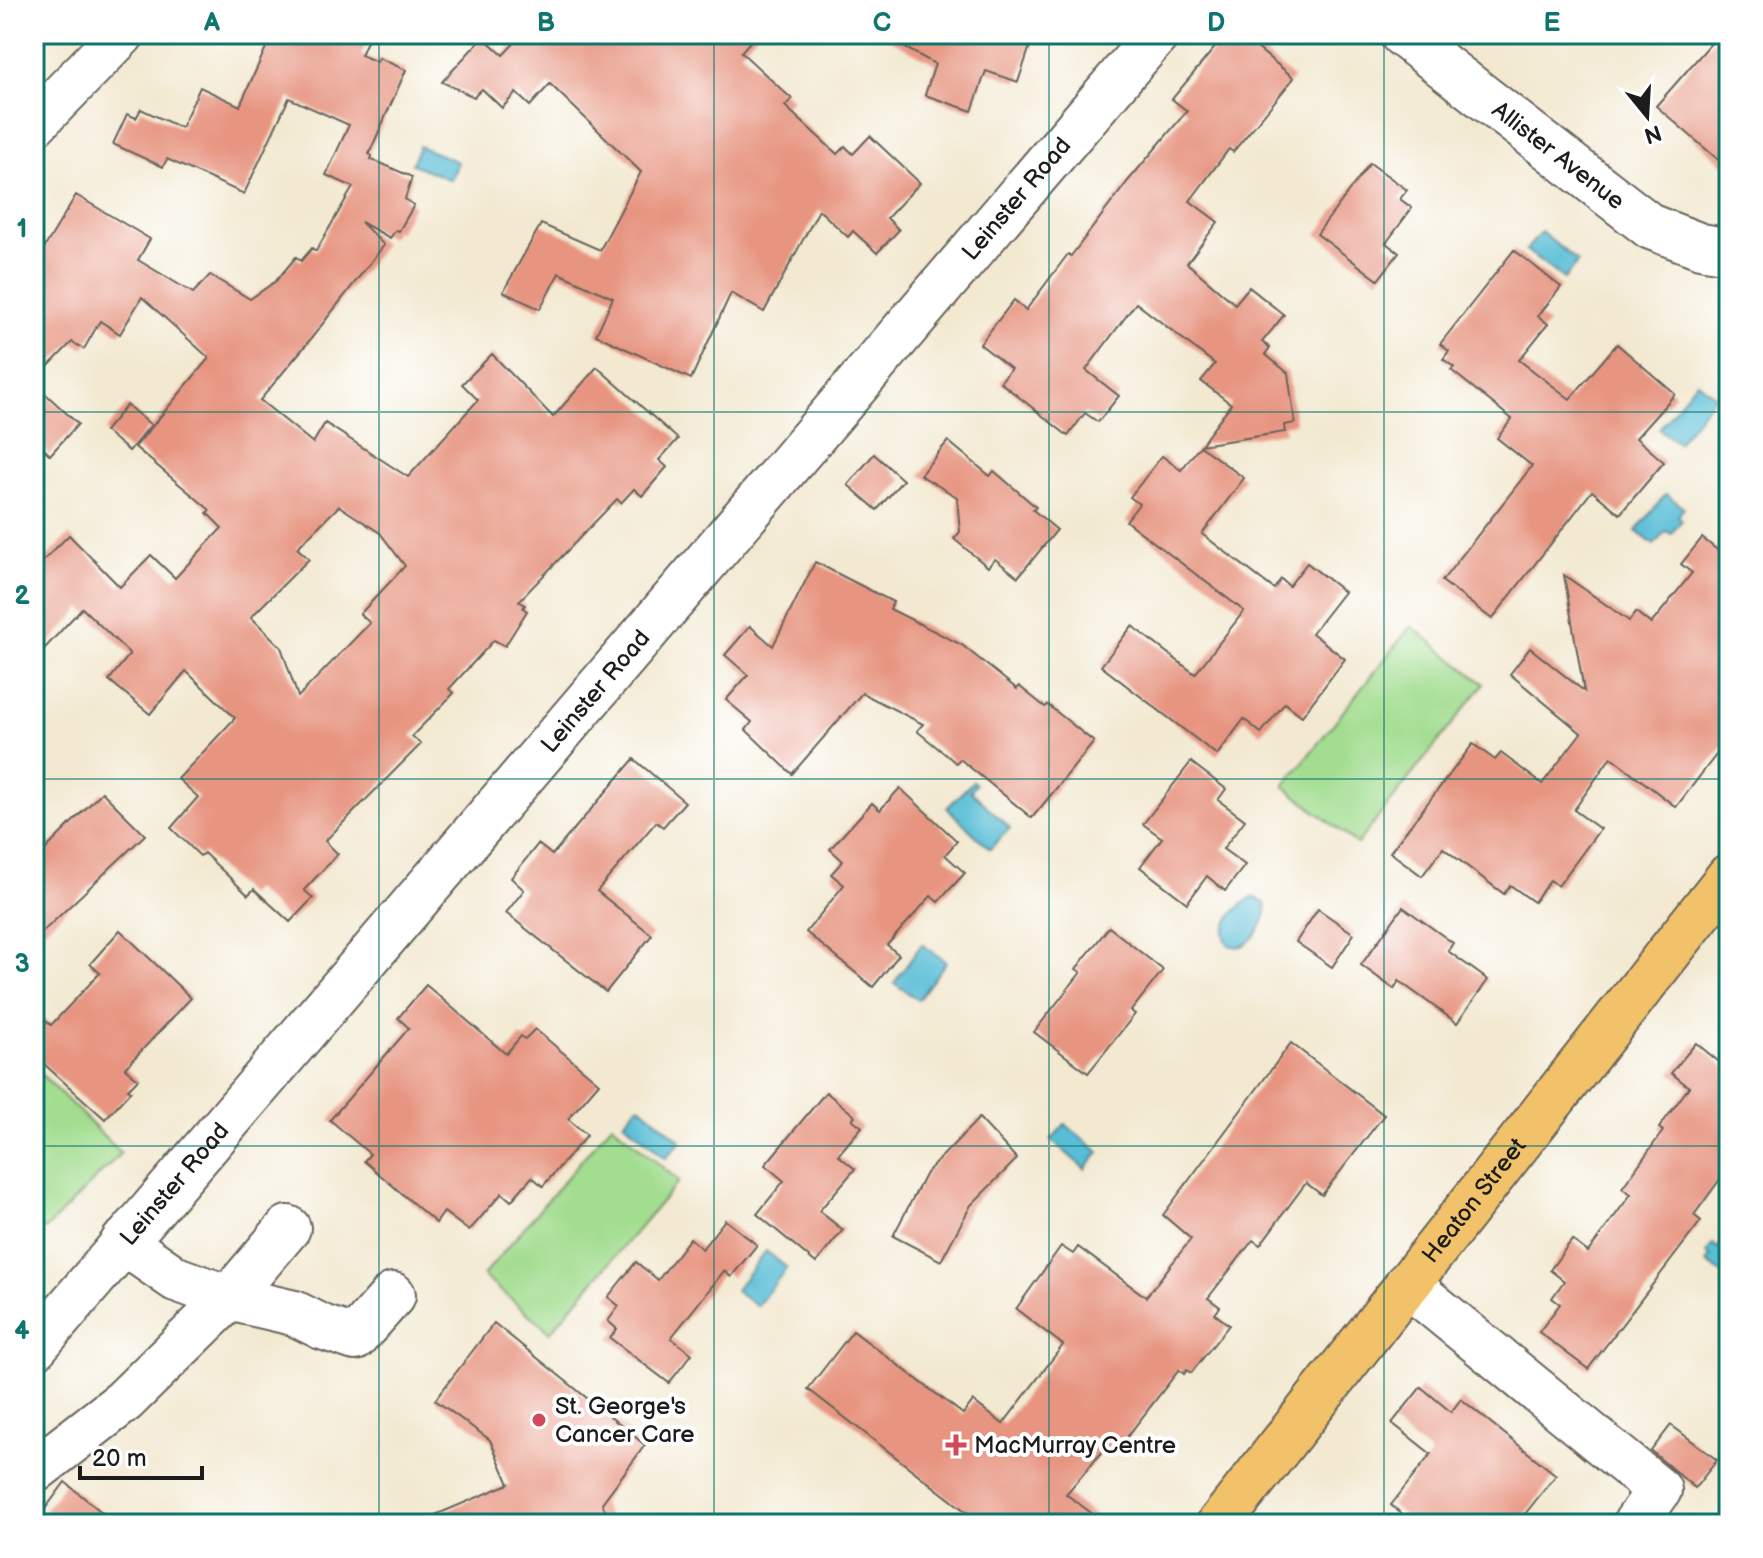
<svg xmlns="http://www.w3.org/2000/svg" width="1763" height="1558" viewBox="0 0 1763 1558" font-family="'Balsamiq Sans',sans-serif">
  <style>
    .green { fill: #a3dd90; stroke: #607c56; stroke-width: 2 }
    .water { fill: #58bdd6; stroke: #3a6c79; stroke-width: 2 }
    .building { fill: #e79581; fill-rule: evenodd }
    .lines { fill: none; stroke-linecap: round; stroke-linejoin: round }
    .minor-casing { stroke: #67645b; stroke-width: 48 }
    .major-casing { stroke: #67645b; stroke-width: 48 }
    .minor { stroke: #fff; stroke-width: 44 }
    .major { stroke: #f2c26a; stroke-width: 44 }
    .grid { fill: none; stroke: #0f766e; stroke-width: 2; stroke-opacity: 0.55 }
    .poi-dot { fill: #d1495b; stroke: #fff; stroke-width: 3 }
    .labels { text-anchor: middle; dominant-baseline: central; stroke-width: 8; stroke-linejoin: round; paint-order: stroke }
    .street-label { font-size: 24px; fill: #1c1c1c; stroke: #fff }
    .poi-label { font-size: 24px; fill: #1c1c1c; stroke: #fff; text-anchor: start }
    .neatline { fill: none; stroke: #0f766e; stroke-width: 3 }
    .grid-label { font-size: 26px; text-anchor: middle; font-weight: bold; fill: #0f766e }
  </style>
  <rect width="100%" height="100%" fill="#fff"/>
  <filter id="ink" filterUnits="userSpaceOnUse"><feTurbulence type="fractalNoise" baseFrequency=".0125" numOctaves="2"/><feDisplacementMap in="SourceGraphic" scale="16" xChannelSelector="R" yChannelSelector="G"/><feConvolveMatrix kernelMatrix="1 2 1 2 8 2 1 2 1" color-interpolation-filters="sRGB"/></filter>
  <filter id="wash" filterUnits="userSpaceOnUse"><feTurbulence type="fractalNoise" baseFrequency=".006" numOctaves="4" result="noise"/><feDisplacementMap in="SourceGraphic" scale="32" xChannelSelector="R" yChannelSelector="G"/><feGaussianBlur stdDeviation="1.8" result="paint"/><feColorMatrix in="noise" values="0 0 0 0 0 0 0 0 0 0 0 0 0 0 0 0 0 1.4 0 .05"/><feComposite in="paint" operator="in"/></filter>
  <g filter="url(#wash)">
    <rect width="100%" height="100%" fill="#f3e9d1"/>
    <g class="green">
      <path d="M1411 626 1484 684 1357 844 1284 786Z"/>
      <path d="M34 1067 121 1153 45 1230 34 1219Z"/>
      <path d="M612 1124 679 1181 550 1332 483 1276Z"/>
    </g>
    <g class="water">
      <path d="M419 146 458 162 451 180 412 164Z"/>
      <path d="M1541 232 1578 262 1564 279 1526 250Z"/>
      <path d="M1697 381 1715 396 1678 443 1659 429Z"/>
      <path d="M1666 494 1684 508 1678 516 1682 520 1671 534 1666 531 1654 545 1636 531Z"/>
      <path d="M973 781 976 784 971 791 1010 828 990 849 947 808Z"/>
      <path d="M1254 897 1265 903C1270 916 1255 941 1242 946 1237 948 1234 946 1229 945 1215 929 1238 904 1254 897Z"/>
      <path d="M922 944 946 962 918 1000 894 983Z"/>
      <path d="M639 1105 681 1141 666 1158 624 1122Z"/>
      <path d="M1065 1124 1099 1152 1085 1169 1051 1140Z"/>
      <path d="M1723 1243 1729 1247V1279L1707 1262 1711 1257 1706 1253 1713 1244 1718 1248Z"/>
      <path d="M766 1251 787 1268 757 1306 735 1290Z"/>
    </g>
    <g id="blocks">
      <g class="building">
        <path d="M272 34H370L361 55 377 62 379 58 406 70 369 154 372 156 371 159 412 177 405 199 414 205 399 231 396 230 390 238 361 222 384 245 310 340 260 400 313 443 325 423 408 477 478 400 462 384 492 354 553 417 597 367 678 439 659 460 667 467 642 496 634 489 621 503 617 499 519 601 525 605 523 608 527 611 505 646 494 640 449 689 454 693 412 736 421 744 325 841 338 854 304 890 313 898 290 922 254 889 248 895 204 853 200 856 171 828 198 797 178 779 235 718 186 671 150 714 109 680 130 654 82 608 34 660V570L69 535 120 587 151 555 175 578 222 528 207 513 210 510 135 447 209 358 142 297 120 334 100 321 84 349 72 342 34 381V265L76 195 150 239 138 260 193 293 210 275 250 299 276 281 296 257 301 261 312 248 316 251 353 187 326 175 349 125 289 98 244 194 167 159 163 167 113 144 127 114 136 118 141 109 181 128 200 87 240 106ZM339 506 380 533 405 566 360 614 370 623 298 697 281 647 251 617 309 559 297 548Z"/>
        <path d="M523 34H757L741 52 792 99 785 106 837 154 845 146 853 154 870 136 920 183 887 218 899 230 877 253 853 231 848 237 819 210 764 312 731 293 691 379 596 335 613 298 559 273 540 309 503 292 541 224 600 250 641 172 550 84 530 106 516 93 502 108 482 89 474 97 442 82 483 37 503 55Z"/>
        <path d="M880 34H1034L1018 82 986 71 972 111 925 95 935 64Z"/>
        <path d="M1226 34H1240L1294 78 1233 152 1229 149 1190 201 1218 222 1187 263 1235 304 1249 287 1284 315 1262 342 1270 348 1265 354 1288 373 1295 423 1284 425 1285 432 1201 445 1231 404 1201 381 1215 364 1136 303 1086 370 1119 396 1098 422 1085 413 1068 436 1000 382 1011 369 980 344 1014 300 1026 310 1068 254 1071 256 1128 181 1187 111 1172 99Z"/>
        <path d="M1719 34H1729V169L1656 106Z"/>
        <path d="M1370 163 1407 190 1400 199 1412 208 1386 243 1399 253 1378 280 1317 234Z"/>
        <path d="M1514 250 1561 287 1538 316 1548 324 1519 360 1570 399 1617 344 1675 394 1636 438 1664 462 1620 514 1592 491 1492 619 1442 581 1532 466 1497 438 1512 419 1451 370 1454 367 1443 359 1449 351 1440 344Z"/>
        <path d="M34 383 78 424 50 455 34 439Z"/>
        <path d="M127 405 151 425 129 451 105 431Z"/>
        <path d="M948 441 990 476 994 471 1036 507 1033 510 1057 530 1018 577 995 559 988 567 954 539 960 532 957 497 920 475Z"/>
        <path d="M1200 446 1244 478 1202 534 1274 589 1281 579 1289 586 1307 563 1344 592 1312 633 1345 659 1302 716 1285 703 1261 733 1244 719 1217 755 1101 666 1132 626 1195 674 1244 611 1126 521 1139 504 1130 497 1162 456 1181 470Z"/>
        <path d="M874 454 903 480 877 510 848 485Z"/>
        <path d="M1702 538 1729 559V738L1676 807 1611 757 1574 810 1600 829 1558 886 1550 880 1534 902 1510 885 1504 894 1443 848 1422 876 1390 852 1473 744 1495 760 1501 753 1542 784 1581 733 1510 674 1530 648 1584 691 1564 575 1629 621 1636 612 1651 624 1692 573 1681 564Z"/>
        <path d="M815 562 893 602 890 609 962 645 1017 689 1019 686 1045 707 1048 705 1094 742 1032 818 960 759 956 763 917 731 923 724 862 693 792 774 746 730 752 722 726 700 748 675 725 655 750 626 773 646Z"/>
        <path d="M634 759 685 802 663 827 656 822 597 891 652 935 606 992 506 913 524 890 511 878 538 844 552 855Z"/>
        <path d="M1191 762 1226 789 1218 800 1245 820 1223 849 1245 865 1225 891 1207 876 1187 903 1140 867 1162 838 1143 824Z"/>
        <path d="M900 788 957 841 945 855 965 873 938 902 931 896 887 945 899 955 873 987 806 932 844 885 831 874 843 861 830 849 872 803 880 810Z"/>
        <path d="M102 792 145 835 34 940V861Z"/>
        <path d="M1403 907 1453 943 1448 951 1488 980 1457 1023 1399 981 1394 989 1361 965Z"/>
        <path d="M1318 909 1354 934 1332 967 1296 942Z"/>
        <path d="M1109 927 1163 970 1131 1011 1135 1014 1088 1073 1034 1032 1081 972 1076 969Z"/>
        <path d="M120 930 191 998 125 1068 138 1079 128 1089 131 1091 105 1119 34 1055V1010L51 1025 100 973 90 964Z"/>
        <path d="M426 985 506 1054 521 1036 525 1039 535 1029 599 1083 568 1119 587 1135 543 1186 532 1177 511 1201 502 1193 469 1231 444 1212 436 1223 364 1161 370 1154 330 1120 409 1028 398 1018Z"/>
        <path d="M1291 1043 1384 1115 1322 1195 1306 1183 1260 1245 1253 1240 1208 1298 1220 1307 1215 1314 1229 1325 1191 1373 1187 1370 1184 1374 1179 1370 1116 1451 1108 1445 1066 1494 1106 1524H982L808 1389 853 1331 963 1414 973 1401 1003 1424 1063 1345 1016 1309 1061 1246 1073 1254 1078 1247 1146 1297 1191 1239 1163 1215Z"/>
        <path d="M1696 1043 1729 1070V1167L1694 1215 1701 1221 1588 1369 1539 1332 1560 1304 1552 1298 1564 1281 1550 1270 1572 1240 1588 1252 1631 1194 1622 1188 1663 1131 1659 1128 1689 1087 1671 1073Z"/>
        <path d="M826 1092 855 1116 852 1119 862 1127 838 1155 855 1169 819 1211 843 1230 816 1263 757 1214 784 1181 765 1165Z"/>
        <path d="M979 1118 1017 1159 971 1205 941 1261 893 1236 926 1173Z"/>
        <path d="M725 1220 757 1245 731 1277 724 1271 671 1338 692 1354 669 1383 610 1338 617 1329 608 1321 619 1306 608 1297 636 1262 658 1280 690 1238 702 1249Z"/>
        <path d="M494 1323 645 1445 602 1503 611 1524H414L509 1484 490 1440 435 1400Z"/>
        <path d="M1421 1387 1451 1412 1461 1399 1556 1475 1517 1524H1414L1391 1505 1431 1454 1392 1423Z"/>
        <path d="M1671 1425 1717 1460 1695 1488 1651 1451Z"/>
        <path d="M65 1482 116 1524H34Z"/>
      </g>
    </g>
  </g>
  <g filter="url(#ink)">
    <use href="#blocks" fill-opacity="0" stroke="#67645b" stroke-width="2"/>
    <g class="lines">
      <g class="minor-casing">
        <g id="minor">
          <path id="s1" d="M1402 34 1651 227 1701 246 1729 251"/>
          <path d="M34 124 122 34"/>
          <path d="M123 1242 176 1279 229 1298 294 1313 322 1327 355 1338 393 1295"/>
          <path d="M1407 1284 1659 1490 1635 1524"/>
          <path id="s2" d="M34 1348 1157 34"/>
          <path d="M34 1471 124 1401 229 1298 288 1228"/>
        </g>
      </g>
      <g class="major-casing">
        <g id="major">
          <path id="s3" d="M1219 1524 1729 876"/>
        </g>
      </g>
      <use href="#minor" class="minor"/>
      <use href="#major" class="major"/>
    </g>
  </g>
  <path class="grid" d="M379 34V1524M714 34V1524M1049 34V1524M1384 34V1524M34 412H1729M34 779H1729M34 1146H1729"/>
  <g class="poi-dot">
    <circle cx="539" cy="1420" r="8"/>
    <path d="M952 1433h8v8h8v8h-8v8h-8v-8h-8v-8h8z"/>
  </g>
  <g class="labels">
    <g class="street-label">
      <text stroke="none"><textPath href="#s1" startOffset="198">Allister Avenue</textPath></text>
      <text stroke="none"><textPath href="#s2" startOffset="1512">Leinster Road</textPath></text>
      <text stroke="none"><textPath href="#s2" startOffset="864">Leinster Road</textPath></text>
      <text stroke="none"><textPath href="#s2" startOffset="216">Leinster Road</textPath></text>
      <text stroke="none"><textPath href="#s3" startOffset="412">Heaton Street</textPath></text>
    </g>
    <g class="poi-label">
      <text x="555" y="1406">St. George's<tspan x="555" dy="28">Cancer Care</tspan></text>
      <text x="974" y="1445">MacMurray Centre</text>
    </g>
  </g>
  <rect width="1763" height="1558" fill="none" stroke="#fff" stroke-width="88"/>
  <g transform="translate(1647 116) rotate(162)" stroke="#ffffff" stroke-width="6" paint-order="stroke">
  <path d="M0-6L14 30L0 20L-14 30Z" fill="#1c1c1c"/>
  <text y="-12" font-size="22" font-weight="bold" text-anchor="middle" fill="#1c1c1c">N</text>
  </g>
  <path d="M80 1466v12h122v-12" fill="none" stroke="#1c1c1c" stroke-width="4"/>
  <text x="92" y="1466" font-size="24" fill="#1c1c1c" stroke="#ffffff" stroke-width="6" paint-order="stroke">20 m</text>
  <rect x="44" y="44" width="1675" height="1470" class="neatline"/>
  <g class="grid-label">
    <text x="212" y="31">A</text>
    <text x="546" y="31">B</text>
    <text x="882" y="31">C</text>
    <text x="1216" y="31">D</text>
    <text x="1552" y="31">E</text>
    <text x="22" y="237">1</text>
    <text x="22" y="604">2</text>
    <text x="22" y="972">3</text>
    <text x="22" y="1339">4</text>
  </g>
</svg>
